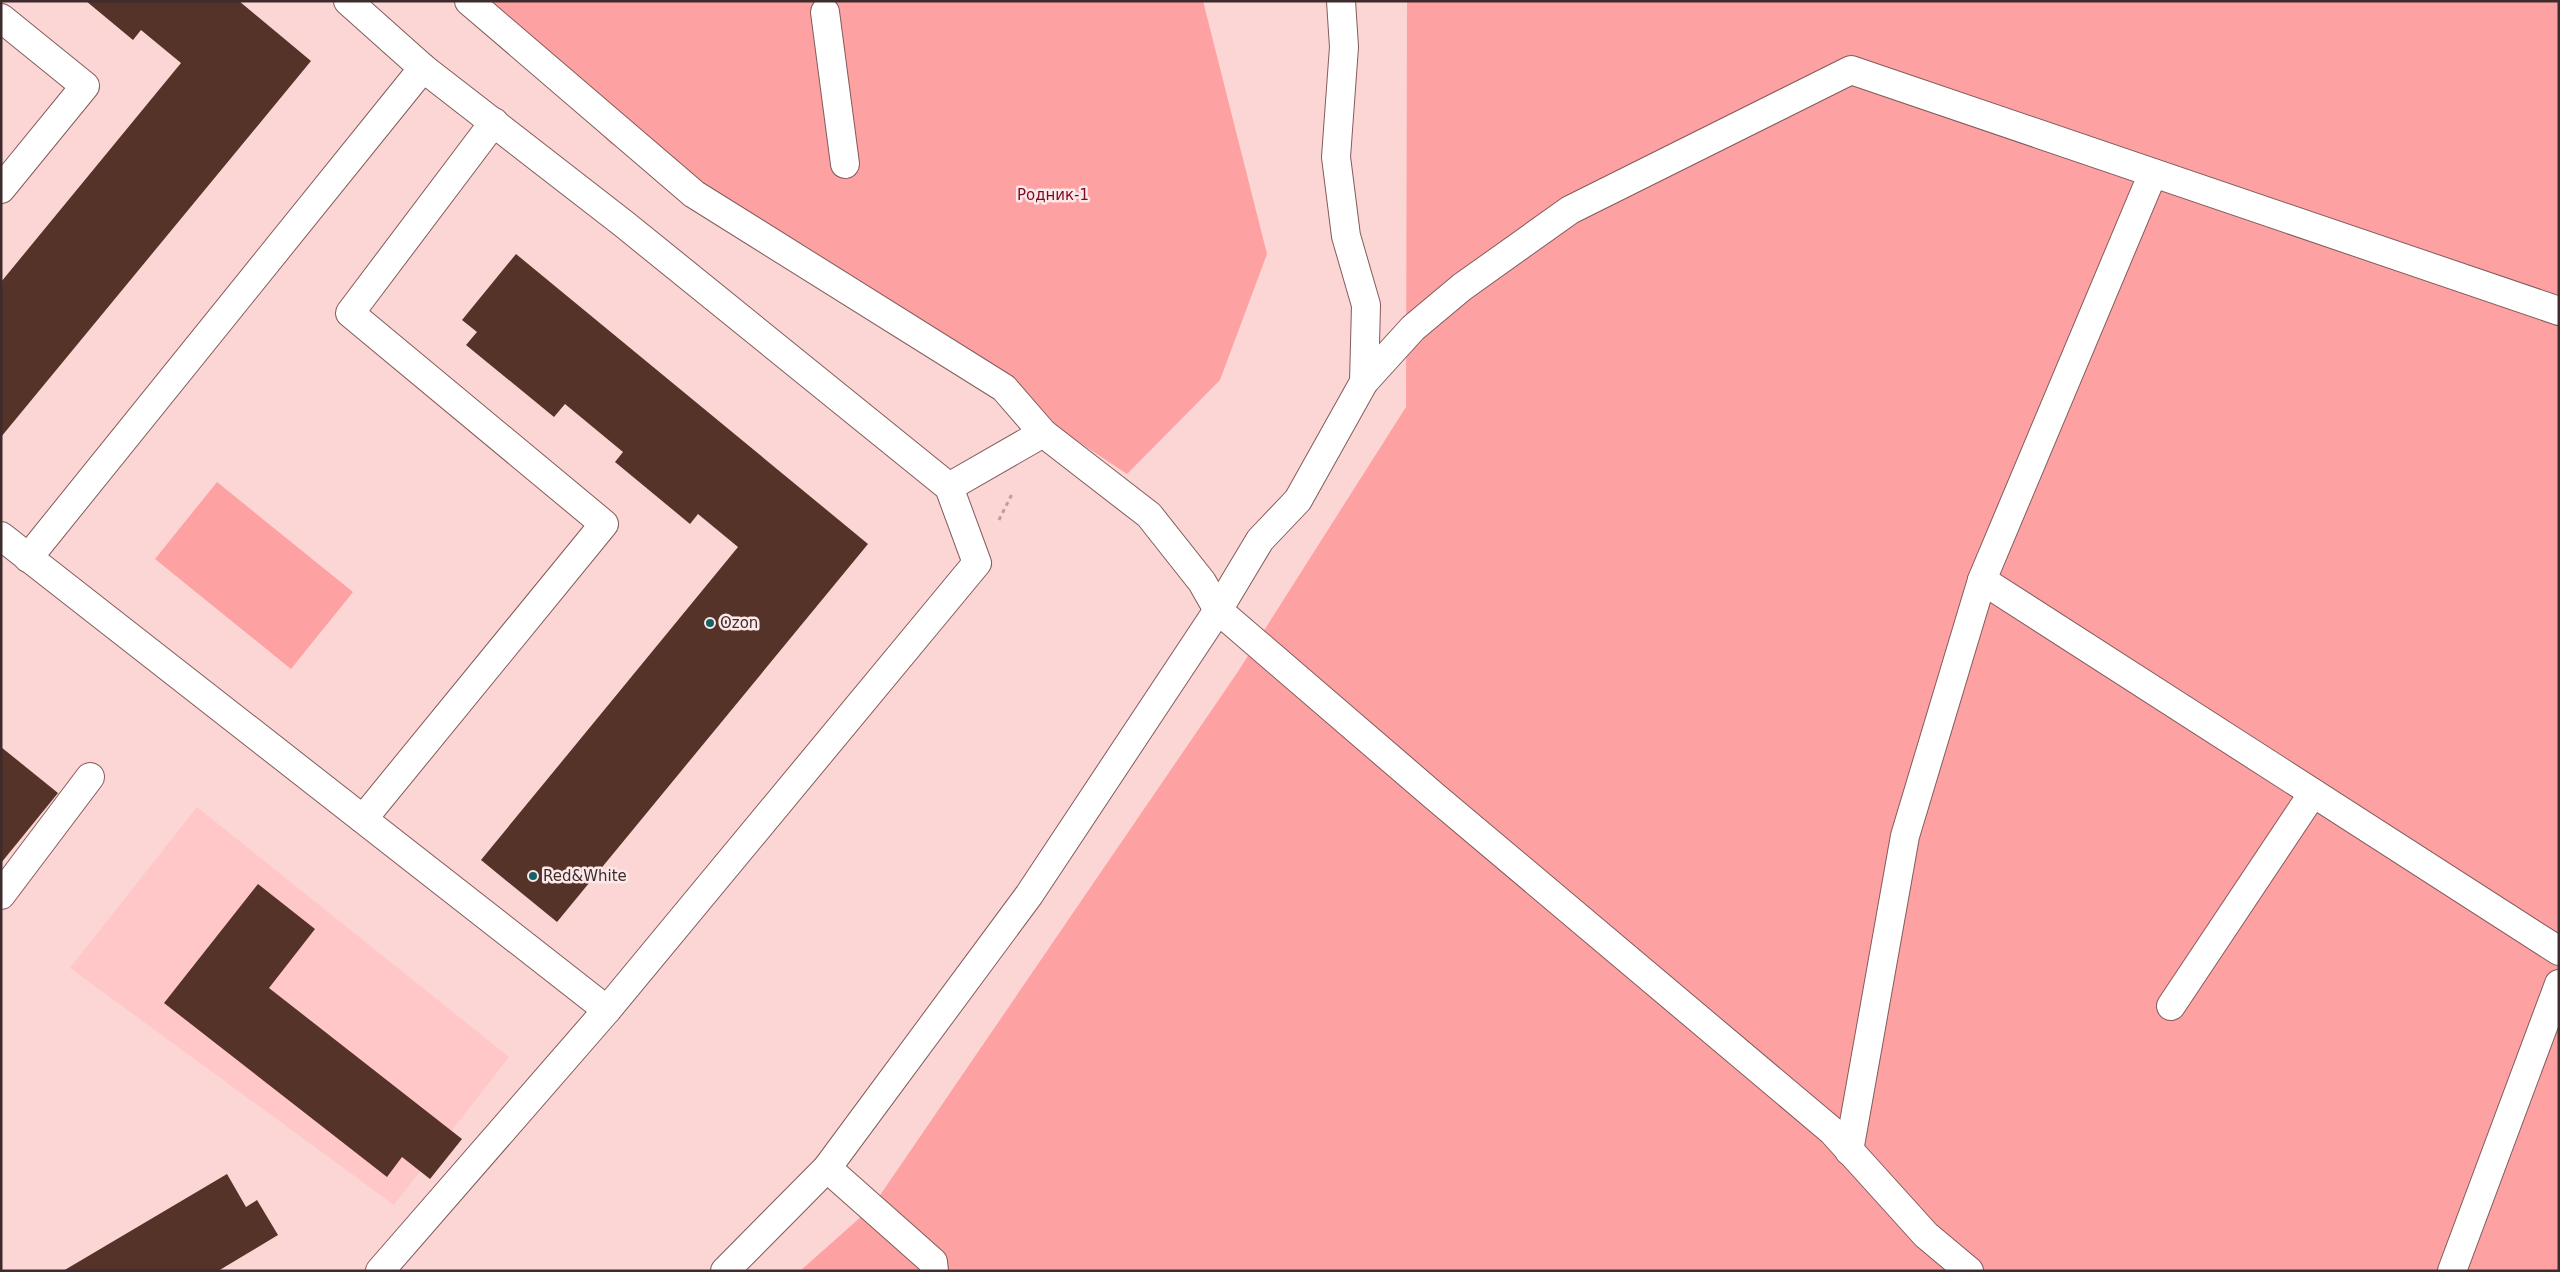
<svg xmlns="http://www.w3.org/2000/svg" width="2560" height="1272" viewBox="0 0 2560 1272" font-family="'DejaVu Sans',sans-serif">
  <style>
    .built { fill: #ffc7c7 }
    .green { fill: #fea1a2 }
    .building { fill: #553328 }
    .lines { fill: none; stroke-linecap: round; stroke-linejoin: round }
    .minor-casing { stroke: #835b5b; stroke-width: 30 }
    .path { stroke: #be9e9e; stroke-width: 3; stroke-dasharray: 4 4; stroke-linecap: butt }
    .minor { stroke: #fff; stroke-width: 28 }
    .poi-dot { fill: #126366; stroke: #fce8e8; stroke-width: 2 }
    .labels { text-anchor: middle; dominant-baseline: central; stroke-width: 5; stroke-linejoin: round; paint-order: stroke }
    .park-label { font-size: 15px; fill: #7f0721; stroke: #fce8e8 }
    .poi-label { font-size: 15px; fill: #3e2c2c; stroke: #fce8e8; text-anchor: start }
  </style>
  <rect width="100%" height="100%" fill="#fcd6d5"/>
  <path class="built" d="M197 807 509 1057 394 1205 70 968Z"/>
  <g class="green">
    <path d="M471 1H1203L1267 254 1220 380 1127 474 890 317 610 143Z"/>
    <path d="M1407 1H2559V1271H800L872 1207 1237 673 1406 407Z"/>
    <path d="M217 482 353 592 291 669 155 559Z"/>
  </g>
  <g class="building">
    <path d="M86 1H239L311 61 1 437V282L181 63 141 30 133 40Z"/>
    <path d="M516 254 868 544 557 922 481 860 738 547 698 514 690 524 615 462 623 452 565 404 554 417 466 345 477 332 462 320Z"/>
    <path d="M1 747 58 793 1 863Z"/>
    <path d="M258 884 315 929 269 988 462 1139 430 1179 402 1157 387 1177 164 1003Z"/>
    <path d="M227 1174 246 1207 257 1200 278 1235 218 1271H63Z"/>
  </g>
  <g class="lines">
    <g class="minor-casing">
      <g id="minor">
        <path d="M348 1 423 68 624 224 949 487 977 563 607 1010 380 1271"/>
        <path d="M469 1 694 194 1004 388 1043 433"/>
        <path d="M1341 1 1344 47 1336 157 1346 236 1366 305 1364 382"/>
        <path d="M825 12 845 164"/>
        <path d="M1 18 85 86 1 189"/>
        <path d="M949 487 1043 433 1149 515 1202 582 1218 610 1433 795 1832 1131 1926 1235 1969 1271"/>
        <path d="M1 536 607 1010"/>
        <path d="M28 558 423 68"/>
        <path d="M1982 580 2559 951"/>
        <path d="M363 819 604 524 350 313 494 122"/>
        <path d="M1 895 90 777"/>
        <path d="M2171 1006 2313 793"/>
        <path d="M1849 1151 1905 836 1982 580 2153 173"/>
        <path d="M827 1168 933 1262 934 1271"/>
        <path d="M725 1271 827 1168 1029 895 1218 610 1260 540 1298 500 1364 382 1413 328 1462 287 1570 210 1851 70 2559 311"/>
        <path d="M2452 1271 2559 984"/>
      </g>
    </g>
    <path class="path" d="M999 520 1013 492"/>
    <use href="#minor" class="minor"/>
  </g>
  <g class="poi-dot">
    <circle cx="710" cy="623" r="5"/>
    <circle cx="533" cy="876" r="5"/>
  </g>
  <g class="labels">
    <g class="park-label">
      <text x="1053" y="195">Родник-1</text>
    </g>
    <g class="poi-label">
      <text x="720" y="623">Ozon</text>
      <text x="543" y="876">Red&amp;White</text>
    </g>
  </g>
  <rect width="2560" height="1272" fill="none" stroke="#3e2c2c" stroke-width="5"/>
</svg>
